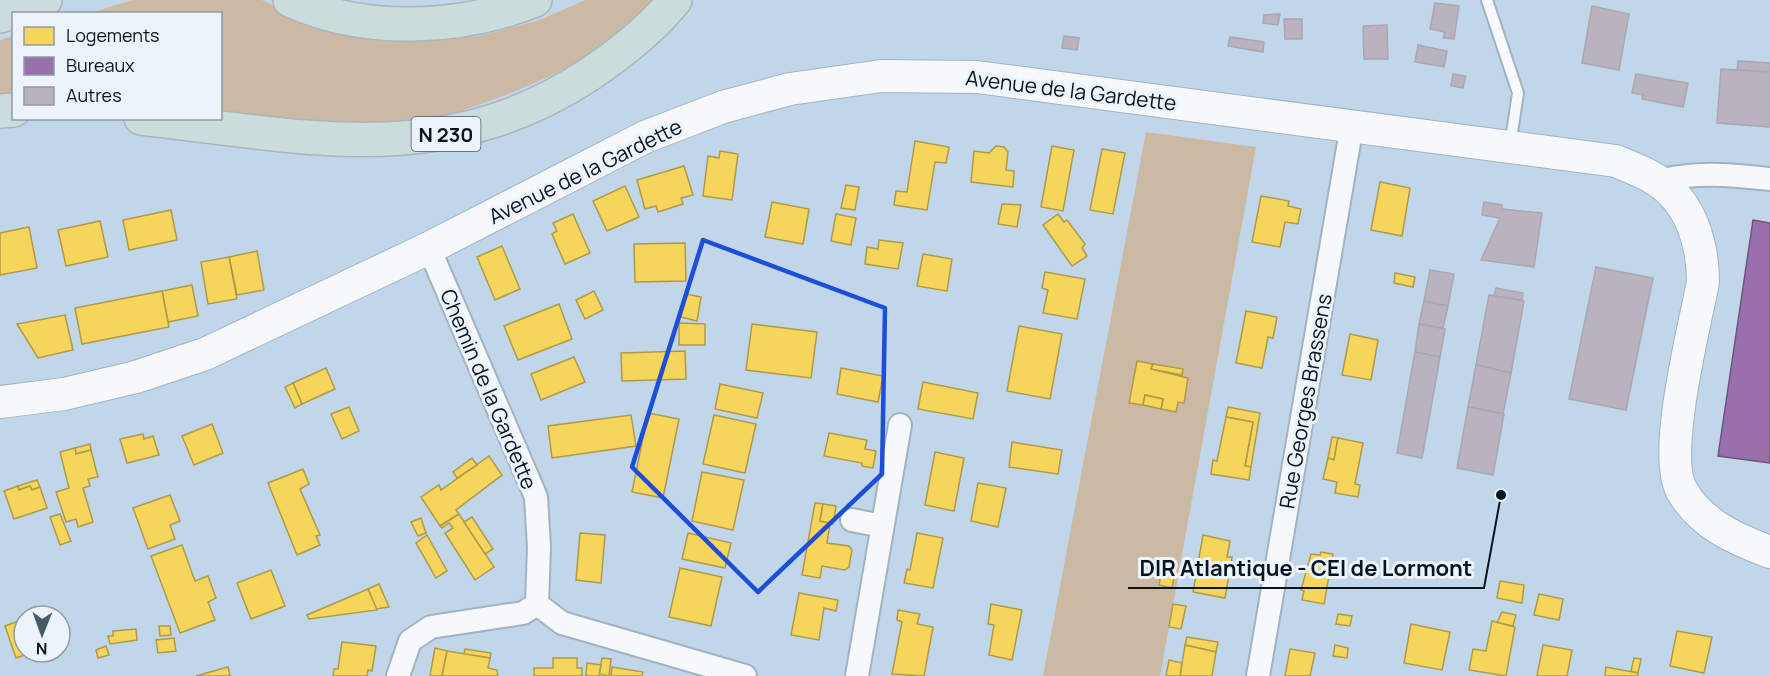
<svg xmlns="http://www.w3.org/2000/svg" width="1770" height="676" viewBox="0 0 1770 676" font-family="Manrope,sans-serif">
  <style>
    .green { fill: #ccb9a3 }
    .homes { fill: #f6d55c; stroke: #ae9b4a; stroke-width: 1.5 }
    .offices { fill: #9970ab; stroke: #6d5582; stroke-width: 1.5 }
    .building { fill: #bab3bf; stroke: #a8a7b2; stroke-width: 1.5 }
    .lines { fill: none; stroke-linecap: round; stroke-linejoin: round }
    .service-casing { stroke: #a3b2c2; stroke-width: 14 }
    .minor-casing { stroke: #a3b2c2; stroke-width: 26 }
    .secondary-casing { stroke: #a3b2c2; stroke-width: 34 }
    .motorway-casing { stroke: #abb5bf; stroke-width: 36 }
    .service { stroke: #f6f9fc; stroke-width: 10 }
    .minor { stroke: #f6f9fc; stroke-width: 22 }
    .secondary { stroke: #f6f9fc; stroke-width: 32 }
    .motorway { stroke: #cbdcdd; stroke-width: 33 }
    .marked { fill: none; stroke: #1d4ed8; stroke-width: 4.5; stroke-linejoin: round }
    .labels { text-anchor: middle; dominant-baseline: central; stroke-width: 6; stroke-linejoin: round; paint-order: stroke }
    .shield { fill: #ecf3fb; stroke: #4c5862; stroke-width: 1.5 }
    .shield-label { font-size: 20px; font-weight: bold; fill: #071521 }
    .street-label { font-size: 21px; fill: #071521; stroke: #ecf3fb }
    .leader { fill: none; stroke: #071521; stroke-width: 2 }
    .callout-dot { fill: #071521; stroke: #ecf3fb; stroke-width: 2 }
    .callout-label { font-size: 22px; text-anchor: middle; font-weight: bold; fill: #071521; stroke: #ecf3fb; stroke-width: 6; stroke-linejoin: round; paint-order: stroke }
  </style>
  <rect width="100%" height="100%" fill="#c2d6ea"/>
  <g class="green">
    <path d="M133 0H262L295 16 349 32 407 41 480 36 540 20 585 0H651C606 57 536 85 469 108 454 114 437 122 421 124 355 134 286 121 221 114L220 14H86Z"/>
    <path d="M13 36V98H0V40Z"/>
    <path d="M1146 132 1256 147 1160 676H1043Z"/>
  </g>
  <g class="homes">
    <path d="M915 141 949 147 946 163 935 162 927 210 894 205 896 191 907 192Z"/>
    <path d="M996 146 1004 147 1008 152 1006 170 1014 171 1013 187 971 182 974 151 989 153Z"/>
    <path d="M1052 146 1074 150 1063 211 1041 207Z"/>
    <path d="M1102 149 1125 153 1113 214 1090 210Z"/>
    <path d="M720 151 738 154 732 200 703 196 708 156 719 158Z"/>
    <path d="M684 166 693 195 681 198 683 204 658 212 656 206 645 209 637 180Z"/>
    <path d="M1380 182 1410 188 1402 236 1371 230Z"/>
    <path d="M846 185 859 187 855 210 841 208Z"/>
    <path d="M625 186 639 217 607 231 593 201Z"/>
    <path d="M1261 196 1289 201 1288 206 1301 209 1298 224 1285 222 1280 247 1252 242Z"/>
    <path d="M772 202 809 209 803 244 765 237Z"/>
    <path d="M1002 204 1021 205 1017 227 998 224Z"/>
    <path d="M171 210 177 240 129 250 123 220Z"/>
    <path d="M573 214 590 253 565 264 552 234 557 231 553 223Z"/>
    <path d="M836 214 856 218 851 245 831 241Z"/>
    <path d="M1058 214 1064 222 1067 220 1085 244 1082 248 1087 256 1072 266 1043 225Z"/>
    <path d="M100 221 108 257 66 266 58 230Z"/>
    <path d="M29 227 37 268 0 275V233Z"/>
    <path d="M879 240 903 243 898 269 865 264 867 247 878 249Z"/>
    <path d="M685 243 686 281 635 282 634 244Z"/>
    <path d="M502 246 520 289 495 300 477 257Z"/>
    <path d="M257 251 264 290 237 295 229 257Z"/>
    <path d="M923 254 952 259 947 291 917 286Z"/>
    <path d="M229 257 237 299 208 304 201 262Z"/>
    <path d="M1045 272 1085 279 1077 319 1043 313 1048 290 1042 288Z"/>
    <path d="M1395 273 1415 277 1413 287 1394 283Z"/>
    <path d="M192 285 198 316 168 322 162 291Z"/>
    <path d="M162 291 169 327 82 344 75 308Z"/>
    <path d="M594 291 603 310 585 319 576 300Z"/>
    <path d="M686 294 701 297 697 321 681 317Z"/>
    <path d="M559 304 572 339 518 360 504 326Z"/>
    <path d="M1246 311 1277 317 1273 338 1268 337 1262 368 1236 363Z"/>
    <path d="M65 315 73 350 38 358 17 324Z"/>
    <path d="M679 323 705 324V345H679Z"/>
    <path d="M752 324 817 332 811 378 746 370Z"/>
    <path d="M1019 326 1062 334 1050 399 1007 391Z"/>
    <path d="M1350 334 1378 340 1371 380 1342 375Z"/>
    <path d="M685 351 686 379 622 381 621 353Z"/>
    <path d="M574 357 585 382 541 400 531 374Z"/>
    <path d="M1137 361 1153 364 1151 369 1188 378 1184 403 1178 402 1176 412 1161 409 1163 399 1145 395 1143 405 1129 403Z"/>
    <path d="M1153 364 1183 369 1182 375 1151 369Z"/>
    <path d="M326 368 335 389 302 404 293 383Z"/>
    <path d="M841 368 883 376 878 402 837 394Z"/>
    <path d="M923 382 978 393 973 419 918 409Z"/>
    <path d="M293 383 302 404 295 408 285 387Z"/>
    <path d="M720 384 763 393 757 418 715 409Z"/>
    <path d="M1145 395 1163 399 1161 409 1143 405Z"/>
    <path d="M349 407 359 431 342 439 331 414Z"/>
    <path d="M1228 407 1260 413 1251 467 1245 466 1253 422 1226 417Z"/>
    <path d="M648 413 679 419 663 498 632 492Z"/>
    <path d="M631 415 636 446 552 458 548 426Z"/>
    <path d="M714 415 756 424 745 473 703 464Z"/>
    <path d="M1226 417 1253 422 1245 466 1251 467 1249 480 1211 474 1213 460 1217 461Z"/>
    <path d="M212 424 223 453 194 465 182 436Z"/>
    <path d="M829 433 867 440 865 449 876 451 873 468 862 466V463L824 456Z"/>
    <path d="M143 434 144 439 153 436 159 455 127 463 120 439Z"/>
    <path d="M1332 437 1338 438 1334 460 1328 458Z"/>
    <path d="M1338 438 1363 443 1355 484 1360 485 1358 497 1335 493 1337 482 1323 479 1328 458 1334 460Z"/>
    <path d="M1012 442 1062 450 1058 474 1009 467Z"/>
    <path d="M90 444 91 450 76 454 75 448Z"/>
    <path d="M75 448 76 454 91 450 98 477 88 479 90 486 83 488 93 522 78 527 76 519 66 522 56 492 69 488 60 452Z"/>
    <path d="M935 452 964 458 954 511 925 505Z"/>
    <path d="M489 456 502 475 456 510 459 514 440 526 421 497 439 485 441 490Z"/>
    <path d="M472 458 477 465 457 478 453 472Z"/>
    <path d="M303 469 309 484 300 489 320 535 316 536 320 545 297 555 268 483Z"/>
    <path d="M702 472 744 480 733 530 692 521Z"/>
    <path d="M37 480 40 487 32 490 30 486 19 490 18 486Z"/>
    <path d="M978 483 1006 488 998 527 971 521Z"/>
    <path d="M18 486 19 490 30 486 32 490 40 487 47 508 14 519 4 491Z"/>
    <path d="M170 495 180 521 170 525 175 539 148 549 133 508Z"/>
    <path d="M815 503 823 504 820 521 830 523 827 543 849 546 852 550 849 567 845 570 822 566 820 578 802 575Z"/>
    <path d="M823 504 836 506 833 524 820 521Z"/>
    <path d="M60 514 71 541 60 545 50 517Z"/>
    <path d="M459 514 494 567 475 580 445 533 453 528 449 523 442 528 440 526Z"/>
    <path d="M472 517 493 549 485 554 464 522Z"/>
    <path d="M421 518 426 533 418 536 411 522Z"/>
    <path d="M580 533 605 535 601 583 576 580Z"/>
    <path d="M688 533 731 543 725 568 682 559Z"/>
    <path d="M917 533 943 538 933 588 904 583 907 569 910 570Z"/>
    <path d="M427 535 447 571 436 578 416 543Z"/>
    <path d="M1203 535 1230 541 1227 557H1232L1225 598 1193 592Z"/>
    <path d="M182 545 195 581 208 576 216 598 208 602 215 620 180 633 151 556Z"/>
    <path d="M1321 552 1333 554 1324 604 1302 600 1304 591 1301 590 1311 554 1320 555Z"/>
    <path d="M1163 563 1176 566 1172 588 1159 585Z"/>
    <path d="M680 568 722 577 711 626 669 617Z"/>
    <path d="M271 570 285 606 251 619 237 583Z"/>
    <path d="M1500 581 1524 585 1522 603 1497 598Z"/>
    <path d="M379 584 389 607 376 609 368 589Z"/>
    <path d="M368 589 377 610 309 619 307 615Z"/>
    <path d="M799 593 838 600 836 611 824 608 819 640 791 635Z"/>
    <path d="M1539 594 1563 599 1559 620 1534 615Z"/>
    <path d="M991 604 1022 610 1012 660 989 655 994 625 988 624Z"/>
    <path d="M1173 604 1186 606 1181 629 1169 627Z"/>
    <path d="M898 610 920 614 917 624 933 627 924 676 892 674 902 622 897 620Z"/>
    <path d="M1502 612 1516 615 1513 626 1497 623Z"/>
    <path d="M1338 614 1352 616 1350 626 1336 624Z"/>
    <path d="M24 619V652H33L16 658 5 626Z"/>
    <path d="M1492 621 1515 627 1506 676 1469 670 1473 649 1486 651Z"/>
    <path d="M1411 624 1450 632 1442 670 1404 663Z"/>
    <path d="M159 626H170L171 635 160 636Z"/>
    <path d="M136 629 137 640 110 644 108 636H113V631Z"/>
    <path d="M1677 631 1712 637 1704 673 1670 666Z"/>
    <path d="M1187 637 1218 642 1216 652 1185 645Z"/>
    <path d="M174 638 176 651 158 653 156 640Z"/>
    <path d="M342 642 376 646 372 671 368 670 367 676H333L334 669H338Z"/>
    <path d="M1185 645 1216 652 1212 676H1180Z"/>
    <path d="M1335 645 1348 648 1347 658 1333 656Z"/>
    <path d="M1543 645 1572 650 1567 676H1537Z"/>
    <path d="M106 646 109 655 98 658 96 650Z"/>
    <path d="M435 648 447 651 442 676H430Z"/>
    <path d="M465 649 491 653 490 658 464 654Z"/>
    <path d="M1290 649 1315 653 1310 676H1285Z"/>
    <path d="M447 651 490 658 488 668 497 670 498 676H442Z"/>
    <path d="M553 658H577V668H582V676H534V668H553Z"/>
    <path d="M602 658 611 659 609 676 599 674Z"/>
    <path d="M1634 658 1641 659 1638 673 1631 671Z"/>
    <path d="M1169 660 1182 663 1180 676H1166Z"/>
    <path d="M587 663 601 665 599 676H586Z"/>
    <path d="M228 667 230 676H196Z"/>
    <path d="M612 667 643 672 642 676H611Z"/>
    <path d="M1606 667 1638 673V676H1605Z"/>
  </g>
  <path class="offices" d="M1753 220 1770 223V463L1718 456Z"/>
  <g class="building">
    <path d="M1435 3 1459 6 1454 39 1443 38 1445 32 1430 29Z"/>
    <path d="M1592 6 1629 14 1619 70 1582 63Z"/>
    <path d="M1280 14 1278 25 1263 23 1264 15Z"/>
    <path d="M1284 19H1302V39H1285Z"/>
    <path d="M1387 25 1388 59H1364L1363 26Z"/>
    <path d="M1064 36 1079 38 1077 50 1062 48Z"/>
    <path d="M1230 37 1264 42 1263 52 1228 46Z"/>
    <path d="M1418 45 1447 51 1444 67 1415 62Z"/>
    <path d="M1738 61 1770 63V72L1737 70Z"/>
    <path d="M1721 69 1770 72V127L1717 123Z"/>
    <path d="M1453 74 1466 76 1463 88 1451 86Z"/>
    <path d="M1636 74 1688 83 1683 107 1642 99 1643 95 1632 93Z"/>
    <path d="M1484 202 1502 205V209L1542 213 1534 267 1481 260 1500 218 1482 215Z"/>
    <path d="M1596 267 1653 278 1626 410 1569 399Z"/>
    <path d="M1430 270 1454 274 1448 306 1424 301Z"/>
    <path d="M1496 288 1523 293 1522 300 1494 296Z"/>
    <path d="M1489 295 1524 301 1511 373 1476 365Z"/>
    <path d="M1424 301 1448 306 1443 328 1419 324Z"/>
    <path d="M1419 324 1445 329 1440 357 1415 352Z"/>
    <path d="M1415 352 1440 357 1422 458 1397 453Z"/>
    <path d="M1476 365 1511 373 1503 414 1468 407Z"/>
    <path d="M1468 407 1504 414 1493 475 1457 468Z"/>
  </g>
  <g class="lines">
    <g class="service-casing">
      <path id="service" d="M1487 0 1518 93 1510 146"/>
    </g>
    <g class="minor-casing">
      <g id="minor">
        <path d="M1659 181C1697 171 1731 175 1770 179"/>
        <path d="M429 248 536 497 539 547 537 604"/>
        <path d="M852 520 882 526"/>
        <path d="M537 604 562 623 745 676"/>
        <path d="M398 676 410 641 431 627 523 613 537 604"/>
        <path d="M857 676 900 425"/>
        <path d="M1258 676 1352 125"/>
      </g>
    </g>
    <g class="secondary-casing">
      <path id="secondary" d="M0 402 64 394 136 377 205 354 429 248 645 137 723 107 790 89 881 76 977 77 1616 161C1629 167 1645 172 1658 181 1691 203 1703 244 1703 282 1695 325 1661 455 1682 491 1701 524 1735 539 1770 552"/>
    </g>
    <g class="motorway-casing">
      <g id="motorway">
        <path d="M290 0C364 34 461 30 535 0"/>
        <path d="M0 16 45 0"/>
        <path d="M0 111 14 110"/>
        <path d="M141 118C303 136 442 172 590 74 621 53 651 30 675 0"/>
      </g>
    </g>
    <use href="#service" class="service"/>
    <use href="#minor" class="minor"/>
    <use href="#secondary" class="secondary"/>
    <use href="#motorway" class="motorway"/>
  </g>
  <path class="marked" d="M703 240 885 308 882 474 758 592 632 467Z"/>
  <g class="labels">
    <rect class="shield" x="411.5" y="117" width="69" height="34" rx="4.5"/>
    <g class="shield-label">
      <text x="446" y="134">N 230</text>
    </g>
    <g class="street-label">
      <text transform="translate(1071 90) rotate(7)">Avenue de la Gardette</text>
      <text transform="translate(585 171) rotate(-26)">Avenue de la Gardette</text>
      <text transform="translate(489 389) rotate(67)">Chemin de la Gardette</text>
      <text transform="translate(1305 401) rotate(-80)">Rue Georges Brassens</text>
    </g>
  </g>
  <path class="leader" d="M1501 495L1484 588H1128"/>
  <circle class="callout-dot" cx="1501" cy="495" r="6"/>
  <g class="callout-label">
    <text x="1306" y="576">DIR Atlantique - CEI de Lormont</text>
  </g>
  <rect x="12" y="12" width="210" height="108" fill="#ecf3fb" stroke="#909aa4" stroke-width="1.5"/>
  <rect x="24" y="27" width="30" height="18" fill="#f6d55c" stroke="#909aa4" stroke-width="1.5"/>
  <text x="66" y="42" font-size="18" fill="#071521">Logements</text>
  <rect x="24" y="57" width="30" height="18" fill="#9970ab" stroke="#909aa4" stroke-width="1.5"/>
  <text x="66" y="72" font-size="18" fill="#071521">Bureaux</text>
  <rect x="24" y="87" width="30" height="18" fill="#bab3bf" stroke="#909aa4" stroke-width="1.5"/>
  <text x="66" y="102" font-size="18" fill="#071521">Autres</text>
  <g transform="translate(42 634) rotate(181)"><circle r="28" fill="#ecf3fb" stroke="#909aa4" stroke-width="1.5"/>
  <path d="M0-4.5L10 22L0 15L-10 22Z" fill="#485967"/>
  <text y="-9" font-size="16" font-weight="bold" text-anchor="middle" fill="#071521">N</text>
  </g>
</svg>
